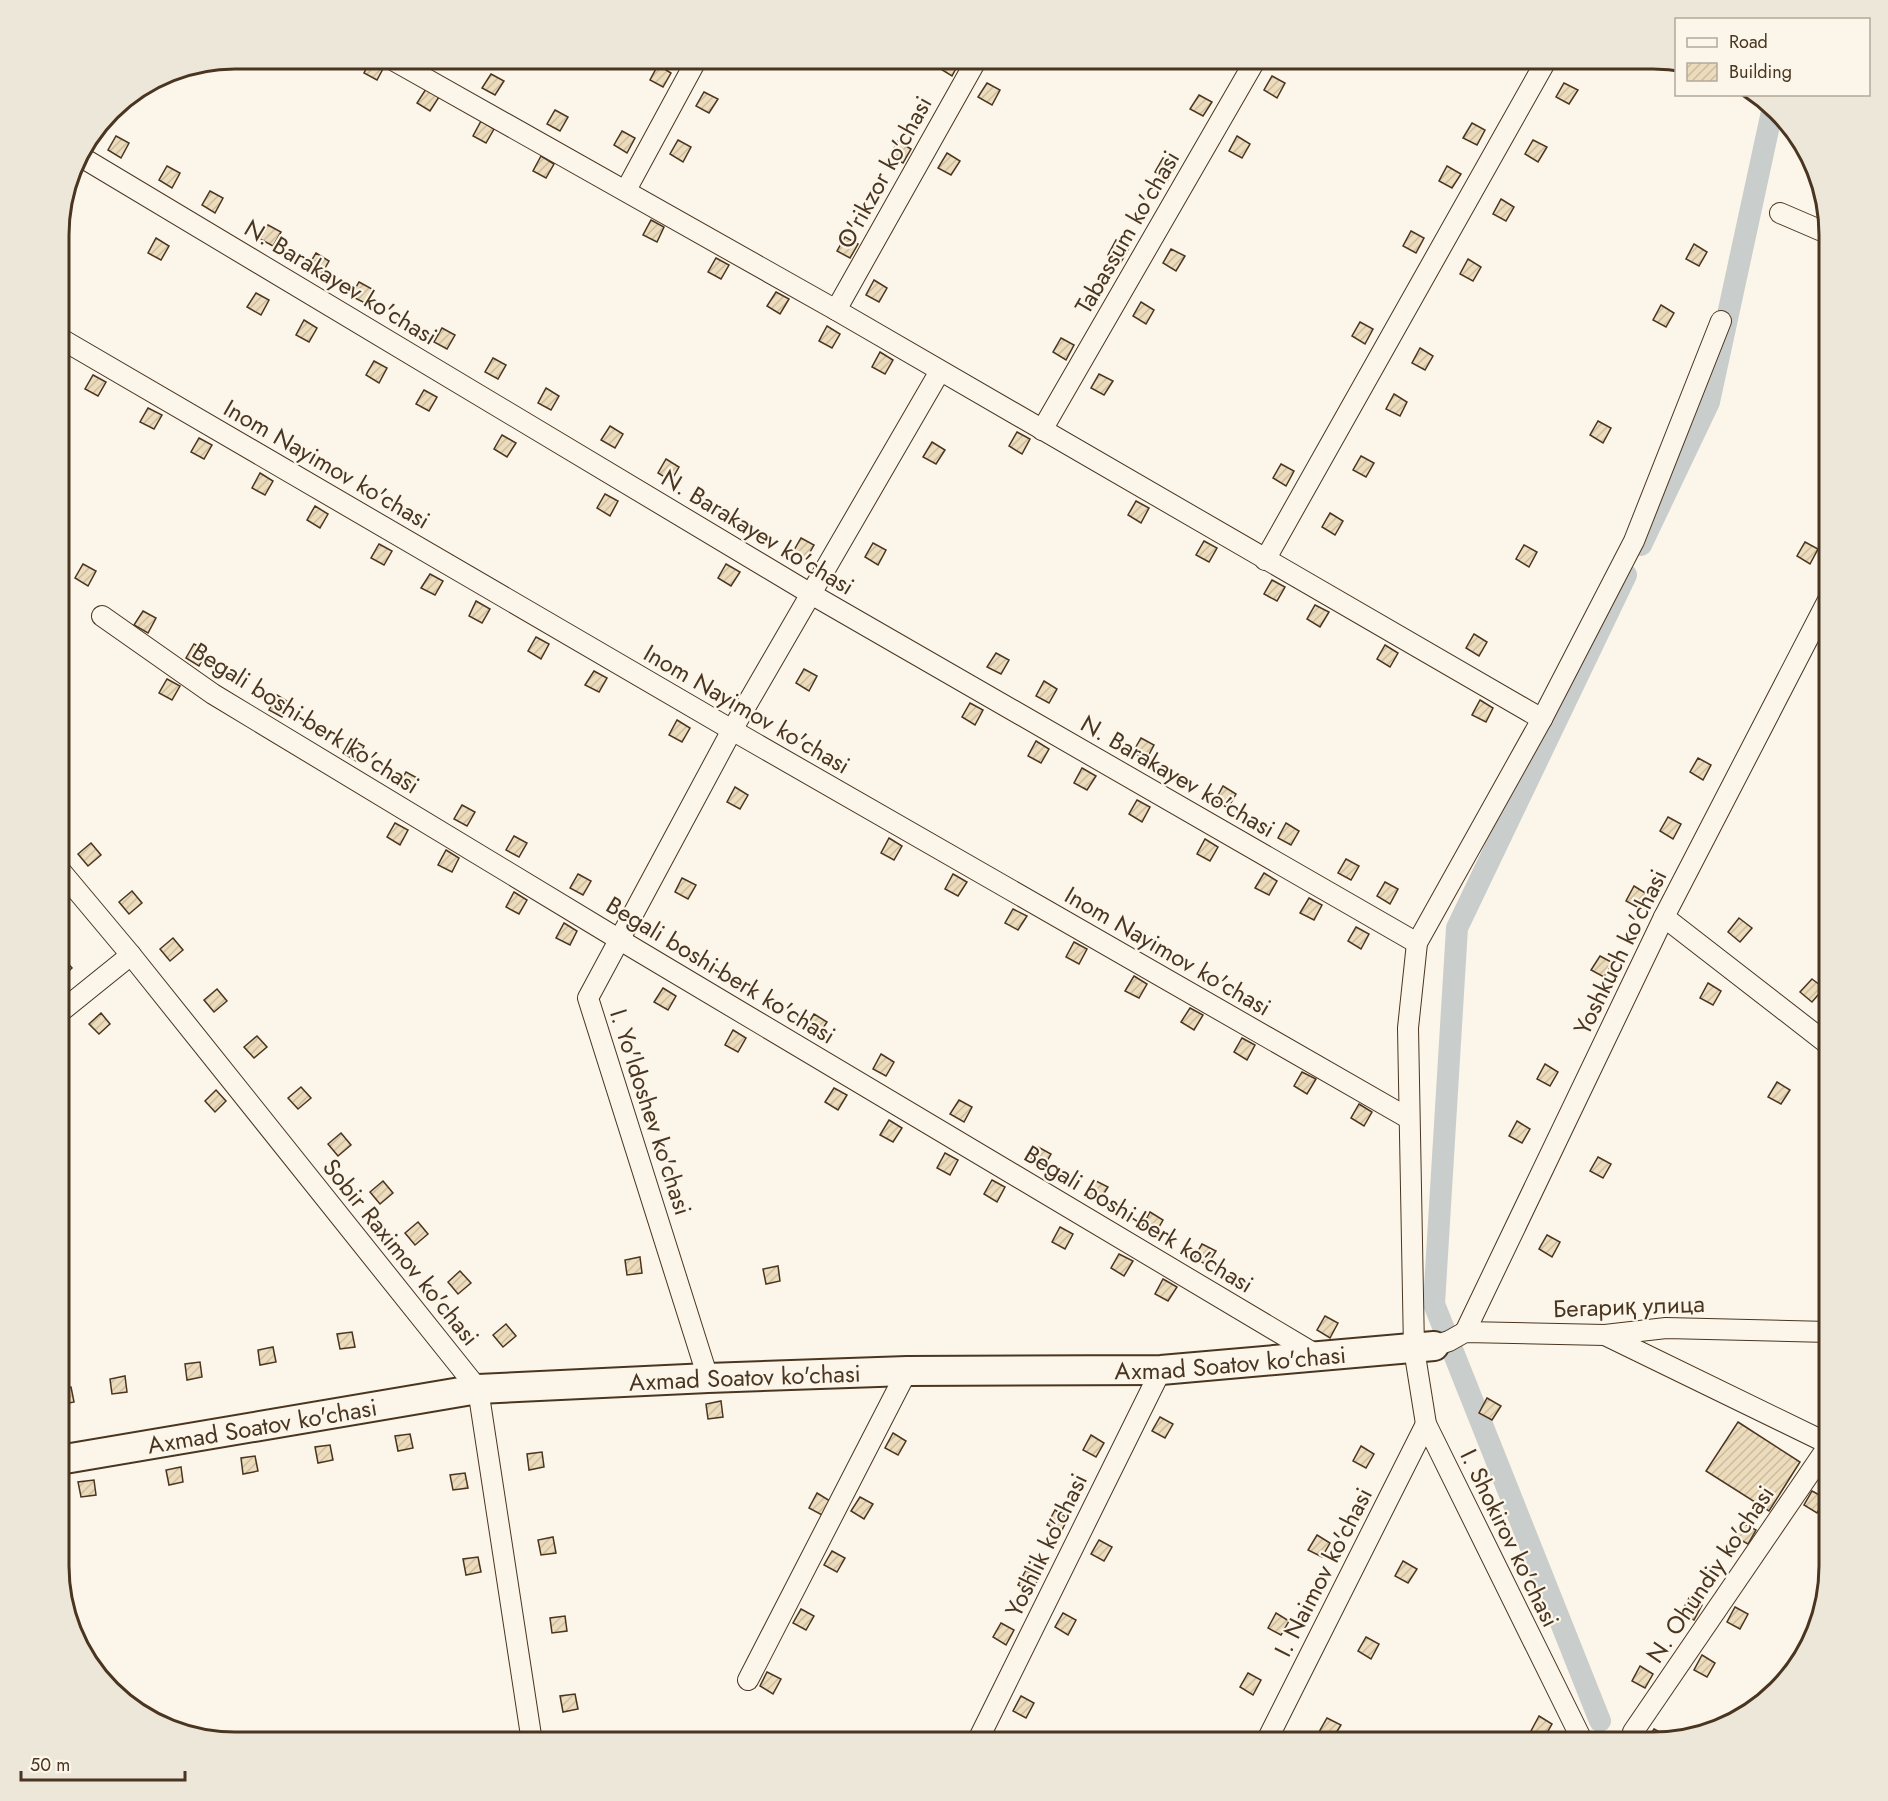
<svg xmlns="http://www.w3.org/2000/svg" width="1888" height="1801" viewBox="0 0 1888 1801" font-family="Jost,sans-serif">
  <style>
    .lines { fill: none; stroke-linecap: round; stroke-linejoin: round }
    .canal { stroke: #c9cecd; stroke-width: 22 }
    .building { fill: url(#building-hatch); stroke: #4a3520; stroke-width: 1.5 }
    .street-casing { stroke: #4a3520; stroke-width: 22 }
    .secondary-casing { stroke: #4a3520; stroke-width: 32 }
    .street { stroke: #fbf6e9; stroke-width: 20 }
    .secondary { stroke: #fbf6e9; stroke-width: 28 }
    .labels { text-anchor: middle; dominant-baseline: central; stroke-width: 4.5; stroke-linejoin: round; paint-order: stroke }
    .street-label { font-size: 24px; fill: #4a3520; stroke: #fbf6e9 }
    .rim { fill: none; stroke: #4a3520; stroke-width: 3 }
  </style>
  <defs>
    <pattern id="building-hatch" width="6" height="6" patternUnits="userSpaceOnUse" patternTransform="scale(1.5)"><rect width="6" height="6" fill="#ecdcbc"/><path d="M-1 1l2-2M0 6l6-6M5 7l2-2" fill="none" stroke="#ccbda1"/></pattern>
  </defs>
  <rect width="100%" height="100%" fill="#fbf6e9"/>
  <g class="lines">
    <g class="canal">
      <path d="M1641 545 1709 402 1773 107"/>
      <path d="M1600 1721 1434 1304 1457 928 1626 575"/>
    </g>
  </g>
  <g class="building">
    <path d="M371 59 385 65 377 80 364 73Z"/>
    <path d="M944 59H955L960 61 952 76 939 68Z"/>
    <path d="M658 65 671 73 663 87 650 80Z"/>
    <path d="M491 74 504 81 495 95 482 88Z"/>
    <path d="M1272 76 1285 83 1277 98 1264 90Z"/>
    <path d="M987 83 1000 90 992 105 978 97Z"/>
    <path d="M1564 83 1578 90 1569 104 1556 97Z"/>
    <path d="M426 89 439 97 430 111 417 103Z"/>
    <path d="M704 92 718 99 709 113 696 106Z"/>
    <path d="M1199 95 1212 102 1203 116 1190 109Z"/>
    <path d="M555 110 568 117 560 131 547 124Z"/>
    <path d="M481 121 494 129 486 143 473 136Z"/>
    <path d="M1472 123 1485 130 1477 145 1463 138Z"/>
    <path d="M622 131 635 138 627 153 614 145Z"/>
    <path d="M116 136 129 143 121 158 108 150Z"/>
    <path d="M1237 136 1250 144 1242 158 1229 151Z"/>
    <path d="M678 140 691 147 683 162 670 154Z"/>
    <path d="M1533 140 1547 147 1538 162 1525 154Z"/>
    <path d="M898 141 911 149 903 163 890 156Z"/>
    <path d="M947 153 960 161 951 175 938 168Z"/>
    <path d="M541 156 554 164 546 178 533 171Z"/>
    <path d="M1163 158 1176 165 1168 180 1155 172Z"/>
    <path d="M167 166 180 173 172 188 159 180Z"/>
    <path d="M1447 166 1461 174 1452 188 1439 181Z"/>
    <path d="M210 191 223 198 215 213 202 205Z"/>
    <path d="M1501 199 1514 207 1506 221 1493 214Z"/>
    <path d="M651 220 664 227 657 242 643 235Z"/>
    <path d="M268 225 281 232 273 246 260 239Z"/>
    <path d="M1411 231 1424 238 1416 253 1403 246Z"/>
    <path d="M845 237 858 244 850 258 837 251Z"/>
    <path d="M156 238 169 246 161 260 148 253Z"/>
    <path d="M1116 240 1129 248 1121 262 1108 255Z"/>
    <path d="M1694 244 1707 252 1699 266 1686 259Z"/>
    <path d="M1171 249 1185 256 1176 271 1163 263Z"/>
    <path d="M316 253 329 261 321 275 307 268Z"/>
    <path d="M716 258 729 265 721 279 708 272Z"/>
    <path d="M1468 259 1481 267 1473 281 1460 274Z"/>
    <path d="M874 280 887 288 879 302 866 295Z"/>
    <path d="M359 282 372 289 365 303 351 296Z"/>
    <path d="M776 292 789 299 780 314 767 306Z"/>
    <path d="M256 293 269 300 261 315 247 307Z"/>
    <path d="M1141 302 1154 310 1146 324 1133 316Z"/>
    <path d="M1661 305 1674 313 1666 327 1653 320Z"/>
    <path d="M304 320 317 328 309 342 296 335Z"/>
    <path d="M1360 322 1373 329 1365 344 1352 336Z"/>
    <path d="M827 326 840 334 832 348 819 341Z"/>
    <path d="M442 328 455 335 447 349 434 342Z"/>
    <path d="M1061 338 1074 345 1066 360 1053 352Z"/>
    <path d="M1420 348 1433 356 1425 370 1412 363Z"/>
    <path d="M880 352 893 360 885 374 872 367Z"/>
    <path d="M493 358 506 365 498 379 485 372Z"/>
    <path d="M374 361 387 368 379 383 366 375Z"/>
    <path d="M1099 374 1113 381 1104 395 1091 388Z"/>
    <path d="M93 375 106 382 98 396 85 389Z"/>
    <path d="M546 388 559 396 551 410 538 403Z"/>
    <path d="M424 390 437 397 429 411 416 404Z"/>
    <path d="M1394 394 1407 402 1400 416 1386 409Z"/>
    <path d="M148 408 162 415 154 429 140 422Z"/>
    <path d="M1598 421 1611 428 1603 443 1590 435Z"/>
    <path d="M610 426 623 434 615 448 601 440Z"/>
    <path d="M1017 432 1030 439 1022 454 1009 446Z"/>
    <path d="M502 435 516 443 507 457 494 449Z"/>
    <path d="M199 438 212 445 204 459 191 452Z"/>
    <path d="M932 442 945 450 936 464 923 457Z"/>
    <path d="M1361 456 1374 463 1366 477 1353 470Z"/>
    <path d="M666 459 679 467 671 481 658 473Z"/>
    <path d="M1281 464 1294 471 1286 486 1273 478Z"/>
    <path d="M260 473 273 481 265 495 252 488Z"/>
    <path d="M605 494 618 501 610 516 597 508Z"/>
    <path d="M1136 501 1149 508 1141 523 1128 515Z"/>
    <path d="M315 506 328 514 320 528 307 520Z"/>
    <path d="M1330 513 1343 521 1335 535 1322 527Z"/>
    <path d="M801 538 814 545 806 559 793 552Z"/>
    <path d="M1204 541 1217 548 1209 562 1196 555Z"/>
    <path d="M1805 542 1818 549 1810 564 1797 556Z"/>
    <path d="M873 543 886 550 878 565 865 557Z"/>
    <path d="M379 544 392 551 384 565 371 558Z"/>
    <path d="M1524 545 1537 552 1529 567 1516 559Z"/>
    <path d="M83 564 96 571 88 586 75 578Z"/>
    <path d="M726 564 740 572 731 586 718 578Z"/>
    <path d="M430 574 443 581 435 595 421 588Z"/>
    <path d="M1272 580 1285 587 1277 601 1264 594Z"/>
    <path d="M476 601 490 609 482 623 469 616Z"/>
    <path d="M1315 605 1329 612 1320 627 1307 619Z"/>
    <path d="M143 611 156 618 148 633 134 625Z"/>
    <path d="M1474 634 1487 642 1479 656 1466 648Z"/>
    <path d="M536 637 549 644 541 659 528 651Z"/>
    <path d="M194 644 207 651 199 666 186 658Z"/>
    <path d="M1385 645 1398 653 1390 667 1377 659Z"/>
    <path d="M996 653 1009 660 1001 674 987 667Z"/>
    <path d="M804 669 817 676 809 691 796 683Z"/>
    <path d="M594 671 607 678 599 692 585 685Z"/>
    <path d="M167 679 180 686 172 700 159 693Z"/>
    <path d="M1044 681 1057 689 1049 703 1036 696Z"/>
    <path d="M277 695 290 703 282 717 269 710Z"/>
    <path d="M1480 700 1493 708 1486 722 1472 715Z"/>
    <path d="M970 703 983 710 975 725 962 717Z"/>
    <path d="M677 720 690 728 682 742 669 735Z"/>
    <path d="M1141 738 1154 745 1146 760 1133 752Z"/>
    <path d="M351 739 364 746 356 761 343 753Z"/>
    <path d="M1036 741 1049 749 1041 763 1028 756Z"/>
    <path d="M1698 758 1711 765 1703 780 1690 772Z"/>
    <path d="M1082 768 1096 776 1087 790 1074 783Z"/>
    <path d="M406 772 419 779 411 793 398 786Z"/>
    <path d="M1223 786 1236 794 1228 808 1215 801Z"/>
    <path d="M735 787 748 795 740 809 727 802Z"/>
    <path d="M1137 800 1150 807 1142 822 1129 814Z"/>
    <path d="M462 805 475 812 467 826 454 819Z"/>
    <path d="M1668 817 1681 824 1673 839 1660 831Z"/>
    <path d="M395 823 408 830 400 845 387 837Z"/>
    <path d="M1286 823 1299 831 1291 845 1278 838Z"/>
    <path d="M514 836 527 843 519 857 506 850Z"/>
    <path d="M889 838 902 846 894 860 881 853Z"/>
    <path d="M1205 839 1218 847 1210 861 1197 854Z"/>
    <path d="M91 843 101 855 88 866 78 854Z"/>
    <path d="M446 850 459 858 452 872 438 865Z"/>
    <path d="M1346 859 1359 866 1351 880 1338 873Z"/>
    <path d="M1264 873 1277 881 1269 895 1255 888Z"/>
    <path d="M578 874 591 881 583 895 570 888Z"/>
    <path d="M953 874 967 882 958 896 945 889Z"/>
    <path d="M682 878 696 885 688 899 675 892Z"/>
    <path d="M1385 882 1398 889 1390 904 1377 896Z"/>
    <path d="M1634 886 1647 894 1639 908 1626 901Z"/>
    <path d="M132 891 142 903 129 914 119 902Z"/>
    <path d="M514 892 527 900 519 914 506 907Z"/>
    <path d="M1309 898 1322 905 1314 920 1300 913Z"/>
    <path d="M1013 909 1027 916 1018 930 1005 923Z"/>
    <path d="M1739 918 1752 928 1740 942 1728 932Z"/>
    <path d="M564 923 577 931 570 945 556 938Z"/>
    <path d="M1356 927 1369 934 1361 949 1348 941Z"/>
    <path d="M173 938 183 950 170 961 160 949Z"/>
    <path d="M1074 942 1087 949 1079 964 1066 957Z"/>
    <path d="M1600 956 1613 963 1604 977 1591 970Z"/>
    <path d="M62 957 72 968 60 979 59 960Z"/>
    <path d="M1134 976 1147 984 1139 998 1125 991Z"/>
    <path d="M1812 979 1824 988 1812 1002 1800 992Z"/>
    <path d="M1708 983 1721 991 1713 1005 1700 998Z"/>
    <path d="M663 988 676 996 668 1010 654 1002Z"/>
    <path d="M217 989 227 1001 214 1012 204 1000Z"/>
    <path d="M1190 1008 1203 1015 1194 1030 1181 1022Z"/>
    <path d="M101 1013 110 1024 99 1034 89 1024Z"/>
    <path d="M814 1014 827 1022 818 1036 805 1029Z"/>
    <path d="M733 1030 746 1038 738 1052 725 1045Z"/>
    <path d="M257 1036 267 1047 254 1058 244 1047Z"/>
    <path d="M1242 1038 1255 1045 1247 1060 1234 1052Z"/>
    <path d="M881 1054 894 1062 886 1076 873 1069Z"/>
    <path d="M1545 1064 1558 1072 1550 1086 1537 1079Z"/>
    <path d="M1302 1072 1316 1079 1307 1094 1294 1086Z"/>
    <path d="M1777 1082 1790 1090 1781 1104 1768 1097Z"/>
    <path d="M301 1087 311 1098 298 1109 288 1098Z"/>
    <path d="M834 1088 847 1095 838 1110 825 1102Z"/>
    <path d="M216 1090 226 1101 215 1112 205 1101Z"/>
    <path d="M959 1100 972 1107 964 1122 950 1114Z"/>
    <path d="M1359 1104 1372 1112 1364 1126 1351 1118Z"/>
    <path d="M889 1120 902 1128 893 1142 880 1135Z"/>
    <path d="M1517 1121 1530 1129 1522 1143 1509 1136Z"/>
    <path d="M341 1133 351 1145 338 1156 328 1144Z"/>
    <path d="M1038 1147 1051 1154 1043 1168 1030 1161Z"/>
    <path d="M945 1153 958 1160 950 1175 937 1168Z"/>
    <path d="M1598 1157 1611 1164 1603 1178 1590 1171Z"/>
    <path d="M992 1180 1005 1187 997 1202 984 1194Z"/>
    <path d="M1094 1180 1108 1187 1099 1201 1086 1194Z"/>
    <path d="M383 1181 393 1193 380 1204 370 1192Z"/>
    <path d="M1150 1212 1163 1220 1155 1234 1142 1227Z"/>
    <path d="M418 1222 428 1234 415 1245 405 1233Z"/>
    <path d="M1060 1227 1073 1234 1065 1249 1052 1242Z"/>
    <path d="M1547 1235 1560 1242 1552 1257 1539 1249Z"/>
    <path d="M1202 1244 1216 1251 1207 1265 1194 1258Z"/>
    <path d="M1119 1254 1133 1261 1124 1276 1111 1268Z"/>
    <path d="M640 1257 642 1273 627 1275 625 1260Z"/>
    <path d="M778 1266 780 1281 766 1284 763 1269Z"/>
    <path d="M460 1271 471 1283 458 1294 448 1282Z"/>
    <path d="M1163 1279 1177 1287 1168 1301 1155 1294Z"/>
    <path d="M1325 1316 1338 1323 1330 1338 1317 1330Z"/>
    <path d="M506 1324 516 1336 503 1347 493 1335Z"/>
    <path d="M352 1332 355 1347 340 1349 337 1334Z"/>
    <path d="M273 1347 276 1362 260 1365 258 1350Z"/>
    <path d="M200 1362 202 1377 187 1380 185 1364Z"/>
    <path d="M125 1376 127 1392 112 1394 110 1379Z"/>
    <path d="M71 1387 74 1402 59 1405V1389Z"/>
    <path d="M1487 1398 1501 1406 1492 1420 1479 1413Z"/>
    <path d="M721 1401 723 1417 708 1419 706 1404Z"/>
    <path d="M1160 1417 1173 1424 1165 1438 1152 1431Z"/>
    <path d="M1738 1422 1800 1462 1769 1511 1706 1471Z"/>
    <path d="M893 1433 906 1441 898 1455 885 1448Z"/>
    <path d="M410 1434 413 1448 398 1451 395 1436Z"/>
    <path d="M1091 1435 1104 1443 1096 1457 1083 1450Z"/>
    <path d="M330 1445 333 1460 318 1463 315 1447Z"/>
    <path d="M1361 1446 1374 1454 1366 1468 1353 1461Z"/>
    <path d="M542 1452 544 1467 529 1470 527 1454Z"/>
    <path d="M255 1456 258 1471 243 1474 241 1458Z"/>
    <path d="M181 1467 183 1482 169 1485 166 1470Z"/>
    <path d="M465 1473 468 1488 453 1490 450 1475Z"/>
    <path d="M94 1480 96 1495 81 1497 78 1482Z"/>
    <path d="M1812 1491 1825 1498 1817 1513 1804 1505Z"/>
    <path d="M817 1493 830 1501 822 1515 809 1508Z"/>
    <path d="M860 1497 873 1504 864 1519 851 1511Z"/>
    <path d="M1055 1510 1068 1518 1061 1532 1047 1525Z"/>
    <path d="M1743 1523 1756 1530 1748 1544 1735 1537Z"/>
    <path d="M1317 1535 1330 1543 1322 1557 1308 1550Z"/>
    <path d="M553 1537 556 1553 541 1555 538 1540Z"/>
    <path d="M1099 1540 1112 1547 1104 1561 1091 1554Z"/>
    <path d="M832 1551 845 1558 837 1572 824 1565Z"/>
    <path d="M478 1557 481 1572 466 1575 463 1559Z"/>
    <path d="M1403 1561 1417 1569 1408 1583 1395 1576Z"/>
    <path d="M1026 1570 1039 1578 1031 1592 1018 1585Z"/>
    <path d="M1689 1598 1702 1605 1694 1620 1681 1613Z"/>
    <path d="M1735 1607 1748 1614 1740 1629 1727 1622Z"/>
    <path d="M801 1609 814 1616 806 1630 793 1623Z"/>
    <path d="M1063 1613 1076 1620 1068 1635 1055 1627Z"/>
    <path d="M1276 1613 1289 1621 1281 1635 1268 1628Z"/>
    <path d="M565 1616 567 1631 552 1633 550 1618Z"/>
    <path d="M1001 1623 1014 1630 1006 1645 993 1637Z"/>
    <path d="M1366 1637 1379 1644 1371 1659 1358 1651Z"/>
    <path d="M1702 1655 1715 1663 1707 1677 1694 1670Z"/>
    <path d="M1640 1666 1653 1674 1645 1688 1632 1681Z"/>
    <path d="M767 1672 781 1679 773 1694 760 1686Z"/>
    <path d="M1248 1673 1261 1680 1253 1695 1240 1687Z"/>
    <path d="M575 1694 578 1709 563 1712 560 1696Z"/>
    <path d="M1021 1696 1034 1703 1026 1718 1013 1711Z"/>
    <path d="M1539 1716 1552 1724 1544 1738 1531 1731Z"/>
    <path d="M1327 1718 1341 1725 1332 1739 1319 1732Z"/>
    <path d="M1654 1729 1667 1736 1664 1742H1646Z"/>
  </g>
  <g class="lines">
    <g class="street-casing">
      <g id="street">
        <path d="M391 59 836 310 1542 719"/>
        <path d="M78 155 811 594 1417 943"/>
        <path d="M626 190 697 59"/>
        <path d="M1780 213 1829 234"/>
        <path d="M836 310 977 59"/>
        <path d="M63 340 732 730 1408 1118"/>
        <path d="M1042 430 1256 59"/>
        <path d="M1265 560 1547 59"/>
        <path d="M102 616 213 694 620 940 1320 1357"/>
        <path d="M59 869 131 955 478 1389 532 1742"/>
        <path d="M1664 917 1829 1045"/>
        <path d="M59 1013 131 955"/>
        <path d="M1465 1332 1664 917 1829 598"/>
        <path d="M1605 1335 1829 1444"/>
        <path d="M1434 1346 1449 1341 1465 1332 1605 1335 1666 1328 1829 1332"/>
        <path d="M708 1378 588 998 732 730 940 371"/>
        <path d="M748 1680 907 1371"/>
        <path d="M1633 1732 1829 1445"/>
        <path d="M977 1742 1161 1370"/>
        <path d="M1266 1742 1426 1424"/>
        <path d="M1583 1742 1426 1424 1414 1349 1408 1028 1417 943 1542 719 1634 541 1721 321"/>
      </g>
    </g>
    <g class="secondary-casing">
      <g id="secondary">
        <path id="s1" d="M59 1460 478 1389 708 1378 907 1371 1161 1370 1434 1346"/>
      </g>
    </g>
    <use href="#street" class="street"/>
    <use href="#secondary" class="secondary"/>
  </g>
  <g class="labels">
    <g class="street-label">
      <text transform="translate(884 172) rotate(-61)">O'rikzor ko'chasi</text>
      <text transform="translate(1127 232) rotate(-60)">Tabassum ko'chasi</text>
      <text transform="translate(341 282) rotate(31)">N. Barakayev ko'chasi</text>
      <text transform="translate(327 464) rotate(30)">Inom Nayimov ko'chasi</text>
      <text transform="translate(758 532) rotate(31)">N. Barakayev ko'chasi</text>
      <text transform="translate(747 709) rotate(30)">Inom Nayimov ko'chasi</text>
      <text transform="translate(306 718) rotate(32)">Begali boshi-berk ko'chasi</text>
      <text transform="translate(1178 776) rotate(30)">N. Barakayev ko'chasi</text>
      <text transform="translate(1168 951) rotate(30)">Inom Nayimov ko'chasi</text>
      <text transform="translate(1620 952) rotate(-64)">Yoshkuch ko'chasi</text>
      <text transform="translate(721 970) rotate(31)">Begali boshi-berk ko'chasi</text>
      <text transform="translate(651 1112) rotate(72)">I. Yo'ldoshev ko'chasi</text>
      <text transform="translate(1139 1219) rotate(31)">Begali boshi-berk ko'chasi</text>
      <text transform="translate(401 1252) rotate(51)">Sobir Raximov ko'chasi</text>
      <text transform="translate(1629 1306) rotate(-2)">Бегариқ улица</text>
      <text stroke="none"><textPath href="#s1" startOffset="1178">Axmad Soatov ko'chasi</textPath></text>
      <text stroke="none"><textPath href="#s1" startOffset="692">Axmad Soatov ko'chasi</textPath></text>
      <text stroke="none"><textPath href="#s1" startOffset="206">Axmad Soatov ko'chasi</textPath></text>
      <text transform="translate(1510 1538) rotate(64)">I. Shokirov ko'chasi</text>
      <text transform="translate(1046 1545) rotate(-64)">Yoshlik ko'chasi</text>
      <text transform="translate(1323 1572) rotate(-63)">I. Naimov ko'chasi</text>
      <text transform="translate(1710 1574) rotate(-56)">N. Ohundiy ko'chasi</text>
    </g>
  </g>
  <path d="M0 0H1888V1801H0ZM235 69H1653A166 166 0 0 1 1819 235V1566A166 166 0 0 1 1653 1732H235A166 166 0 0 1 69 1566V235A166 166 0 0 1 235 69Z" fill="#ede7d9" fill-rule="evenodd"/>
  <path class="rim" d="M235 69H1653A166 166 0 0 1 1819 235V1566A166 166 0 0 1 1653 1732H235A166 166 0 0 1 69 1566V235A166 166 0 0 1 235 69Z"/>
  <rect x="1675" y="18" width="195" height="78" fill="#fbf6e9" stroke="#b4a999" stroke-width="1.5"/>
  <rect x="1687" y="38" width="30" height="9" fill="#fbf6e9" stroke="#b4a999" stroke-width="1.5"/>
  <text x="1729" y="48" font-size="18" fill="#4a3520">Road</text>
  <rect x="1687" y="63" width="30" height="18" fill="url(#building-hatch)" stroke="#b4a999" stroke-width="1.5"/>
  <text x="1729" y="78" font-size="18" fill="#4a3520">Building</text>
  <path d="M21 1771v9h164v-9" fill="none" stroke="#4a3520" stroke-width="3"/>
  <text x="30" y="1771" font-size="18" fill="#4a3520" stroke="#fbf6e9" stroke-width="4.5" paint-order="stroke">50 m</text>
</svg>
